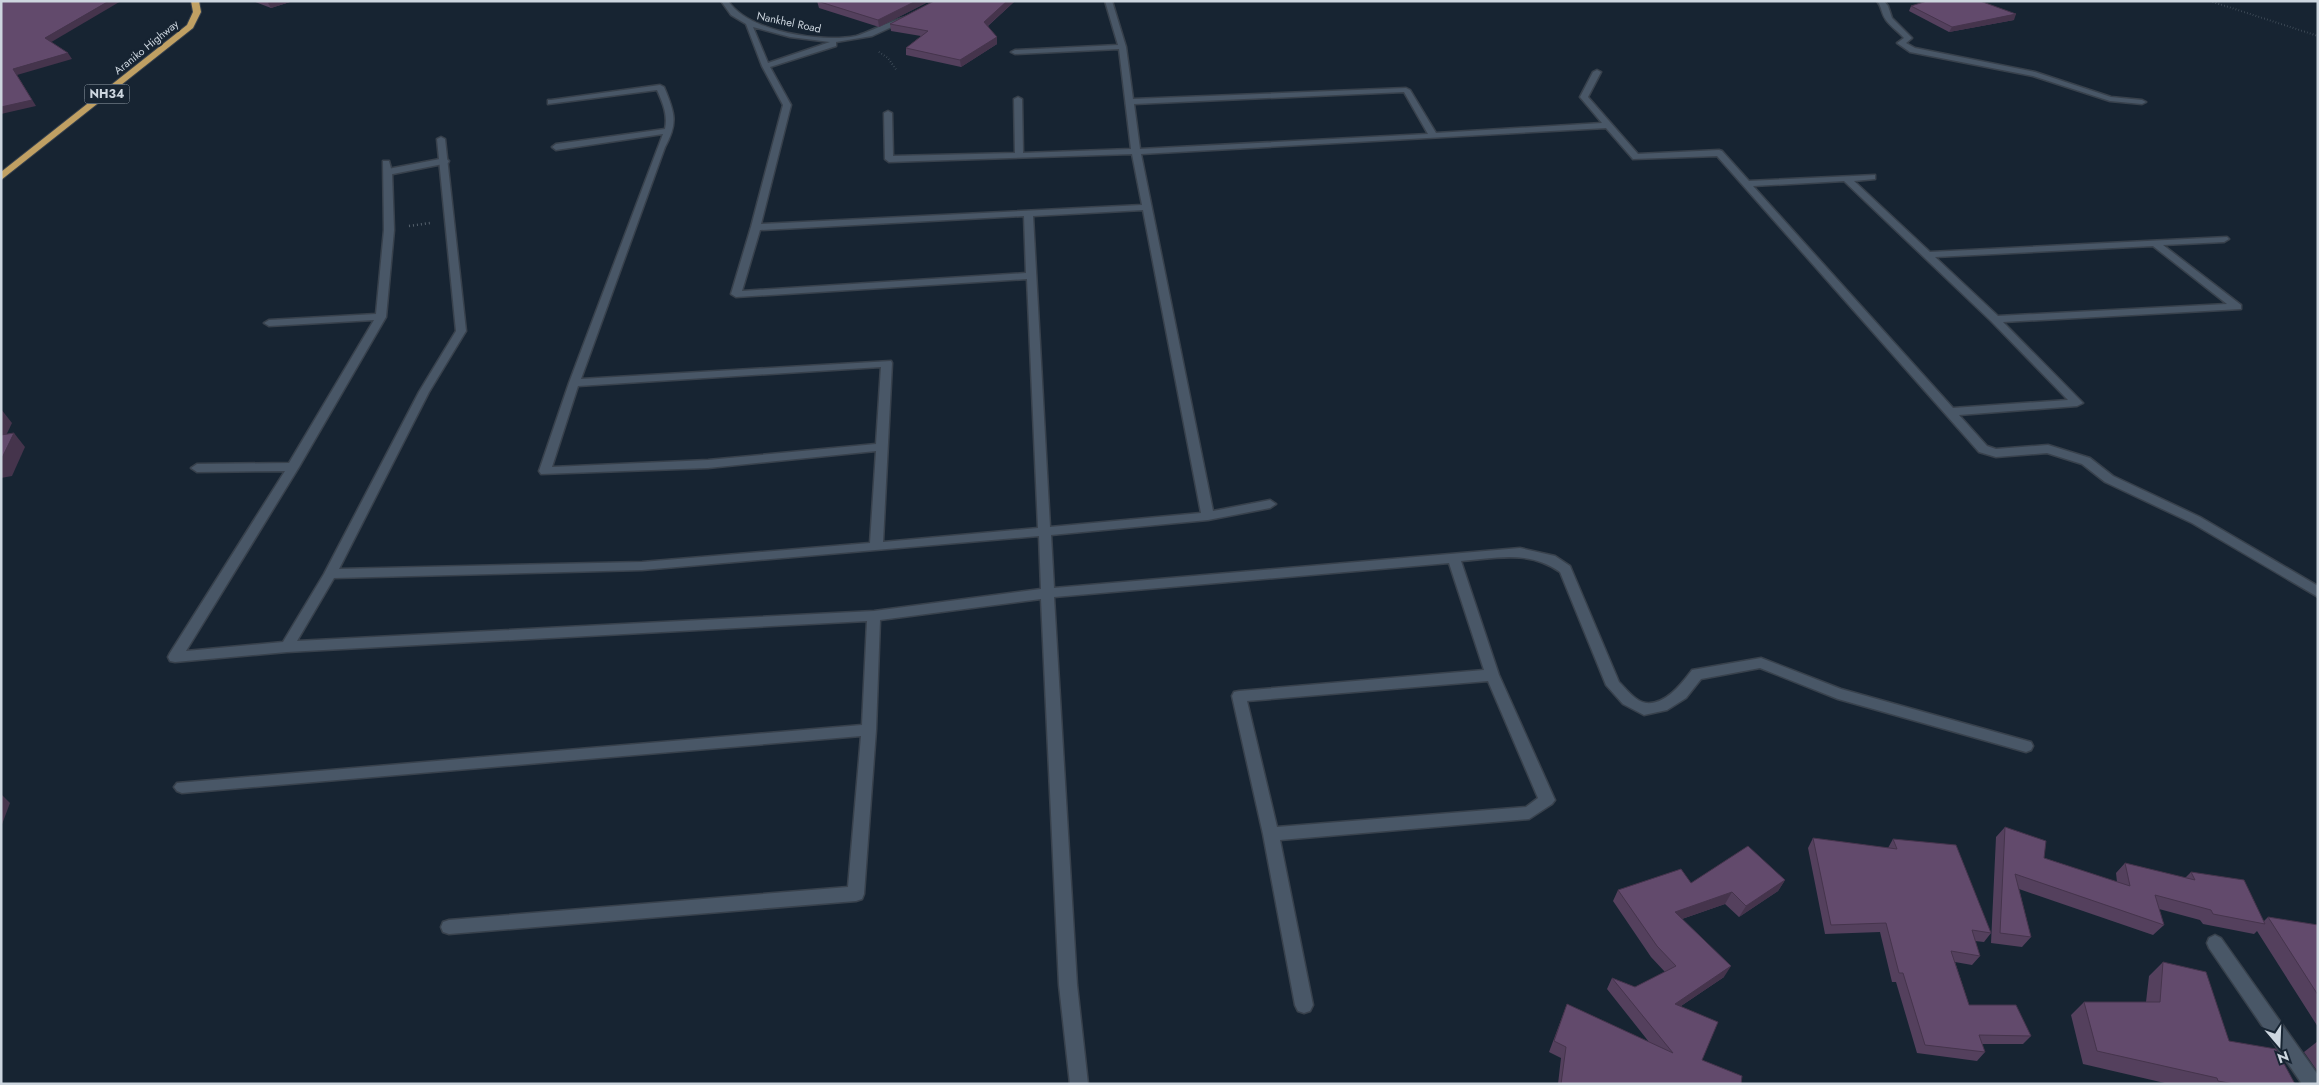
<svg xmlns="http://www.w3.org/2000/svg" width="2319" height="1085" viewBox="0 0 2319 1085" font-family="Jost,sans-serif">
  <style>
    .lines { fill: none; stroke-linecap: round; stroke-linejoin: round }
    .service-casing { stroke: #38414c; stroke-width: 3 }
    .minor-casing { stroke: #38414c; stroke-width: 3 }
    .trunk-casing { stroke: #38414c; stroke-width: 2 }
    .path-far1 { stroke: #55616d; stroke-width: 2; stroke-dasharray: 0.5 2.5; stroke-linecap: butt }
    .path { stroke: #55616d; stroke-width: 2.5; stroke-dasharray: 1 3; stroke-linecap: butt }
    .service { fill: #495767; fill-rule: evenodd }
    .minor { fill: #495767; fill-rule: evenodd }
    .trunk { fill: #c0a063; fill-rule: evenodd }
    .wall { fill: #54405d }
    .shaded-wall { fill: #45344c }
    .building { fill: #624a6c; stroke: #45344c }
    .labels { text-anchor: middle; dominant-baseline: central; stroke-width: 4.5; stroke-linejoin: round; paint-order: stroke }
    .far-street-label { font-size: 11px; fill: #cdd6df; stroke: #172432 }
    .shield { fill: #172432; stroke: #96a1ab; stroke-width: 1 }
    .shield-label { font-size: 12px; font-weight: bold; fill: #cdd6df }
  </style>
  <rect width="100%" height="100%" fill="#172432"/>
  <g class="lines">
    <g class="service-casing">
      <path id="service" d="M445 158 449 161 448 163 388 175 384 172 388 169Z"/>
    </g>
    <g class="minor-casing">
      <g id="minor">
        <path d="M721 1H728C749 32 821 43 856 36 864 34 903 16 906 17 907 17 908 18 909 19L872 36 836 42V46L770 67 791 105 761 224 1142 205 1132 154 889 162 885 159 884 113 888 111 892 113 893 156 1015 153 1014 99 1018 97 1022 99 1023 153 1131 149 1119 49 1015 54 1011 52 1015 50 1118 45 1105 1H1112L1126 47 1133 99 1406 88 1410 90 1436 133 1602 123 1580 97 1593 72 1597 70 1601 72 1588 97 1638 154 1719 150 1722 151 1749 181 1875 175V179L1854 181 1930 252 2227 237 2229 239 2224 242 2163 245 2241 305V309L2003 322 2083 403 2077 406 1959 415 1987 446 1996 449 2048 445 2090 458 2113 476 2200 517 2318 586V597L2192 523 2105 482 2082 464 2047 453 1996 457 1979 452 1717 156 1633 159 1606 128 1141 154 1213 511 1270 500 1276 504 1270 508 1208 520 1051 535 1054 588 1520 548 1555 556 1570 566 1619 682C1626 689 1636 702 1646 703 1666 705 1682 683 1692 670L1761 658 1841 689 2031 742 2033 746 2031 750 2026 752 1838 699 1760 668 1701 679 1686 698 1667 710 1644 715 1623 704 1606 685 1560 572C1529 550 1497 558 1461 561L1499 675 1555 800 1552 804 1529 819 1280 840 1313 1005 1310 1011 1304 1013 1298 1011 1295 1005 1263 834 1232 696 1234 692 1239 691 1484 670 1449 563 1054 597 1077 985 1088 1084H1070L1059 985 1041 599 880 620 876 730 864 894 862 899 856 901 449 934 443 932 441 927 443 922 449 920 848 887 861 736 182 793 177 791 174 787 177 783 862 725 867 621 287 652 175 662 170 661 168 657 170 653 285 471 197 472 191 468 197 464 289 463 374 320 269 326 264 323 269 320 376 314 384 230 383 161H389L392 172 394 230 386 317 299 467 186 651 283 642 324 574 419 392 456 331 437 139 441 137 445 139 466 331 429 392 339 569 642 562 870 543 876 451 708 468 541 474 539 471 569 383 663 134 556 150 552 147 556 144 665 129C668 115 663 103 657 90L548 104V100H551L660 85 664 87C675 113 678 123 665 147L581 379 891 361 892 363 883 542 1038 528 1027 279 736 297 731 294 751 227 783 105 762 66 746 24 731 15ZM753 27 790 37 830 42 768 63ZM1404 92 1428 134 1140 149 1134 104ZM1844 181 1991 321 2068 400 1953 408 1753 186ZM1143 210 1201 513 1050 527 1033 216ZM1024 216 1026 273 742 291 760 230ZM2153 246 2227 304 1998 316 1935 257ZM881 367 876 444 708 460 552 467 578 386ZM1039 536 1041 589 874 611 297 641 334 578 642 570ZM1488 681 1538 798 1526 807 1277 827 1247 701Z"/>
        <path d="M1877 1H1884L1888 6 1892 18 1912 38 1906 43 1915 48 2035 72 2111 97 2142 100 2146 102 2142 104 2110 101 2033 76 1910 52 1897 43 1904 38C1898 31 1891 27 1886 20 1881 13 1882 7 1877 1Z"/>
        <path d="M2215 935 2221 938 2318 1075V1084H2302L2209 948 2207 943 2209 938Z"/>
      </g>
    </g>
    <g class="trunk-casing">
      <path id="trunk" d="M191 1H199L201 12 193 28 1 180V172L187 25 193 12Z"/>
    </g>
    <g class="path-far1">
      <path d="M2210 1 2318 36"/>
      <path d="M879 52 888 58 897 71"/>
    </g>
    <path class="path" d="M409 226 430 223"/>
    <use href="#service" class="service"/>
    <use href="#minor" class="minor"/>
    <use href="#trunk" class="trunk"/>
  </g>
  <g class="wall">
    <path d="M253 1H293L271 8Z"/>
    <path d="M817 1H1015L988 26 997 44 961 67 906 55V48L921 36 891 31 890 24 932 2 926 3 879 27 819 8Z"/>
    <path d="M1911 6 2014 20 1949 32 1909 11Z"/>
    <path d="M2005 827 2044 858 2117 882 2116 873 2125 863 2185 878 2191 872 2264 921 2268 917 2318 925V1027L2257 931 2254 934 2203 924 2200 920 2159 909 2164 925 2153 935 2019 889 2031 937 2022 947 1991 943 1996 837Z"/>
    <path d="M1813 838 1888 848 1893 839 1991 933 1984 942 1975 941 1980 956 1972 965 1955 962 1969 1005 2031 1036 2023 1044H1982L1985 1052 1977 1061 1917 1053 1896 982H1892L1880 932 1825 934 1808 848Z"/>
    <path d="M1785 880 1778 891 1739 917 1725 904 1682 919 1724 977 1681 1006 1702 1060 1741 1084H1558L1561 1058 1549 1052 1567 1004 1649 1042 1607 989 1612 978 1635 987 1665 972 1651 957 1613 901 1618 890 1691 883Z"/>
    <path d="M2163 962 2229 1041 2295 1084H2169L2083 1064 2071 1015 2084 1002H2146L2149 976Z"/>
    <path d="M2318 1041V1072L2304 1052Z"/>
  </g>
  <g class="shaded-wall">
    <path d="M109 1H121L48 44 45 38Z"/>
    <path d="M272 1H293L271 8 268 3Z"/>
    <path d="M916 1H936L926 3 879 27 878 20Z"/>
    <path d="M1007 1H1015L985 28 984 22Z"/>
    <path d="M2016 14 2014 20 1949 32 1952 27Z"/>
    <path d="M997 37V44L961 67 960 60Z"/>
    <path d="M68 53 72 59 17 75 36 106 1 114V107L13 69Z"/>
    <path d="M1 409 12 423 1 446Z"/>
    <path d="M14 433 25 447 12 476 1 478V460Z"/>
    <path d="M1 794 10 803 1 827Z"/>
    <path d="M1785 880 1778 891 1739 917 1746 906Z"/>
    <path d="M1732 892 1725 904 1670 923 1675 912Z"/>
    <path d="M1731 966 1724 977 1669 1014 1675 1004Z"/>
  </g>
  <g class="building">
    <path d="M1 1H109L45 38 68 53 13 69 32 100 1 107Z"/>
    <path d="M817 1H916L878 20Z"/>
    <path d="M934 1H1007L984 22 997 37 960 60 906 48 928 31 890 24Z"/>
    <path d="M1927 1H1980L2016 14 1952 27 1911 6Z"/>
    <path d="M14 433 1 460V435Z"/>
    <path d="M2005 827 2046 841 2044 858 2130 886 2125 863 2195 880 2191 872 2244 880 2265 924 2213 914 2211 910 2155 895 2164 925 2015 874 2031 937 2000 933Z"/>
    <path d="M1813 838 1897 849 1893 839 1956 845 1991 933 1972 930 1980 956 1951 951 1969 1005H2016L2031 1036 1979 1035 1985 1052 1925 1045 1903 973H1899L1886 923 1831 925Z"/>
    <path d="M1748 846 1785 880 1746 906 1732 892 1675 912 1731 966 1675 1004 1718 1022 1702 1060 1742 1076 1741 1084H1561L1566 1047 1554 1041 1567 1004 1673 1053 1612 978 1635 987 1676 966 1657 946 1618 890 1681 869 1691 883Z"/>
    <path d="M2268 917 2318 925V995Z"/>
    <path d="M2163 962 2206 972 2229 1041 2276 1049 2295 1084H2234L2218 1081 2217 1078 2097 1051 2084 1002H2160Z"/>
  </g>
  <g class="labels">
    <g class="far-street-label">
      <text transform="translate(789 22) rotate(12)">Nankhel Road</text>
      <text transform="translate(146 47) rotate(-39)">Araniko Highway</text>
    </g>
    <rect class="shield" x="84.5" y="84.5" width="45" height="19" rx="4"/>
    <g class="shield-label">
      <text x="107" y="94">NH34</text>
    </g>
  </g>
  <rect width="2319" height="1085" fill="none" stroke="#cdd6df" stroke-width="5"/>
  <g transform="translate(2279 1045) rotate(161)" stroke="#172432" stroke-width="4" paint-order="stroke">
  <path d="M0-4L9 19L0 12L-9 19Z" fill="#cdd6df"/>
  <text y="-8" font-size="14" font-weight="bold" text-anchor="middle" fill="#cdd6df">N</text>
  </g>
</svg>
